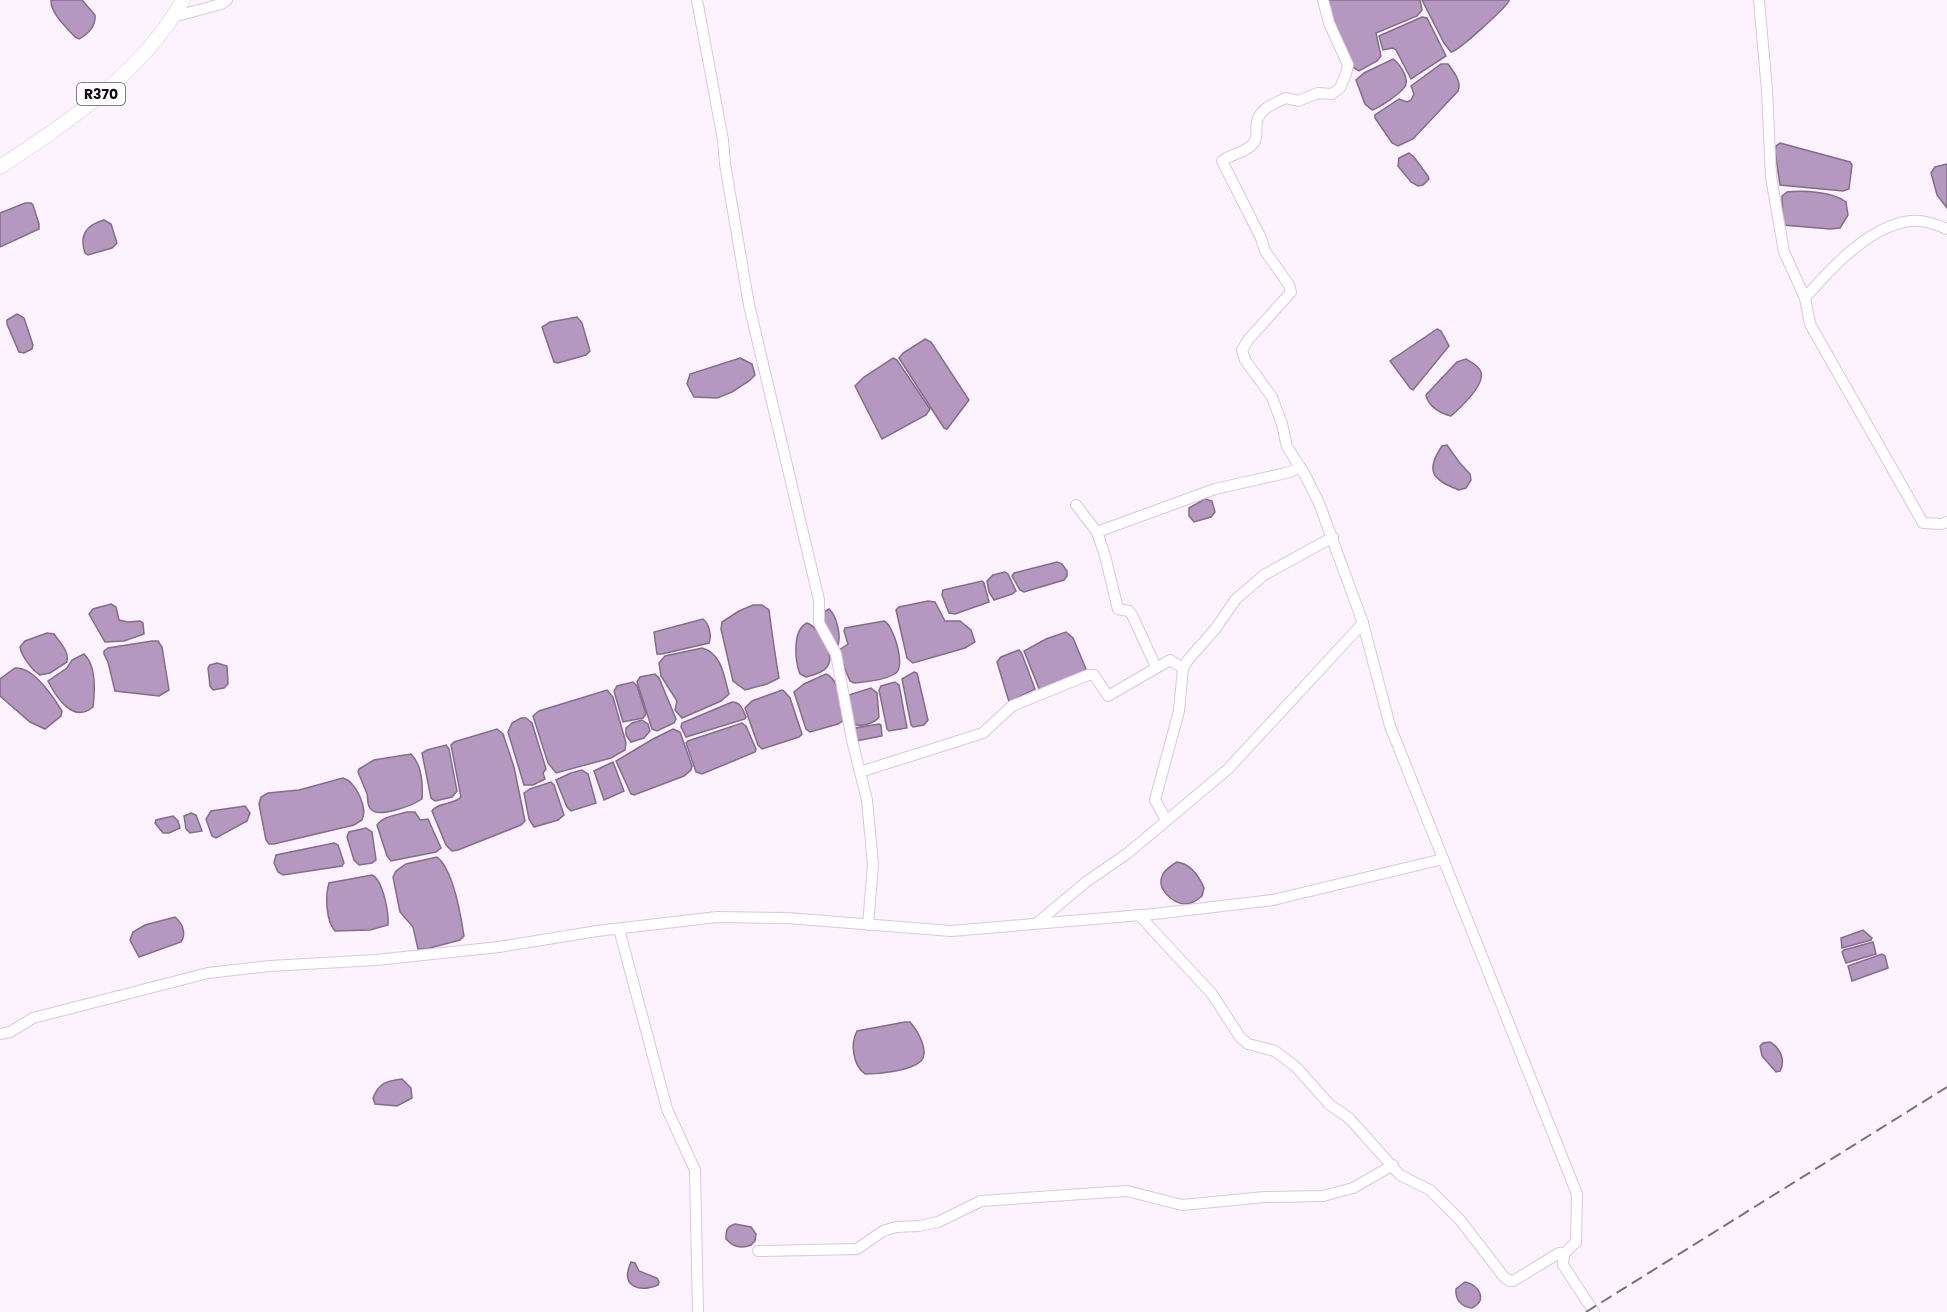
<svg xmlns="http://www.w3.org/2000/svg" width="1947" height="1312" viewBox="0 0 1947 1312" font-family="Poppins,sans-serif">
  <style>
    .water { fill: #b598bf; stroke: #846d8b; stroke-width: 1.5 }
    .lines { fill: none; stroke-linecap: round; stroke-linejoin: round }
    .minor-casing { stroke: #dbc6e3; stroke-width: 12 }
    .major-casing { stroke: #dbc6e3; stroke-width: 15 }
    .minor { stroke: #fff; stroke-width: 10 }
    .major { stroke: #fff; stroke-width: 14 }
    .rail { stroke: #79717c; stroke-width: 2; stroke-dasharray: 12 6; stroke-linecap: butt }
    .labels { text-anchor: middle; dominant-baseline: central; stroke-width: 6; stroke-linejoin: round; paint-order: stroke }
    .shield { fill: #fff; stroke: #585359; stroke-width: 1.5 }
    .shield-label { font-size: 14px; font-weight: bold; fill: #100912 }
  </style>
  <rect width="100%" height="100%" fill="#fcf3ff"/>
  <g class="water">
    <path d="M51 0H82L95 15C96 26 88 34 79 39L75 37C67 28 50 13 51 0Z"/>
    <path d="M1328 0H1420L1422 10 1417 16 1376 33 1381 56 1377 61 1359 71 1354 68 1332 17Z"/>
    <path d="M1422 0H1509V1C1506 7 1459 51 1451 52L1444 43Z"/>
    <path d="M1422 17 1427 18 1446 56 1411 79 1396 50 1393 48 1383 50 1379 36Z"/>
    <path d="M1393 59C1399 63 1408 76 1406 84 1405 91 1379 108 1372 110L1365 104 1356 80 1364 73Z"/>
    <path d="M1441 64H1448C1454 72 1462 82 1458 91L1413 139 1398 146 1392 143 1375 118V115L1399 99 1407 102 1411 100 1414 94 1411 86Z"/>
    <path d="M1780 143 1850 162 1852 165 1849 189 1843 191 1780 185 1775 151 1776 146Z"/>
    <path d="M1409 153 1414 157 1428 176 1429 179 1423 185 1418 186 1411 182 1398 166 1399 158Z"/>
    <path d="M1947 164V208L1937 195 1931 173 1935 167Z"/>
    <path d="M1787 192C1803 190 1834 192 1846 202L1848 215 1840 228 1830 229 1783 225 1782 196Z"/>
    <path d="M25 203H31L33 205 39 224V229L0 247V213Z"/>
    <path d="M104 220 111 224 117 243 112 248 88 255 85 253C79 235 86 225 104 220Z"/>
    <path d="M17 314 24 318 33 345 32 349 24 353 19 352 7 324V320Z"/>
    <path d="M577 317 582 323 590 351 586 355 558 363 554 362 542 327 550 322Z"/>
    <path d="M1437 329 1441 331 1449 346 1413 390 1410 388 1390 361Z"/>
    <path d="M925 339 931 342 969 400 947 429 944 428 899 358 903 353Z"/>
    <path d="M740 358 752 364 755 375 749 381 732 392 717 398 694 397 687 384 690 374Z"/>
    <path d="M893 358 897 360 930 409 926 415 882 439 855 386 864 377Z"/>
    <path d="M1466 359C1471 362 1479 366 1481 372 1485 385 1460 408 1451 416 1440 413 1429 408 1426 395L1457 362Z"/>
    <path d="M1447 445 1459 462 1470 474 1471 480 1466 488 1459 490C1432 480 1425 471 1442 446Z"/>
    <path d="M1205 499 1212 501 1215 512 1211 517 1194 522 1189 516V508Z"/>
    <path d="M1057 562 1062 564 1067 571V576L1064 580 1024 592 1020 590 1012 576 1014 573Z"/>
    <path d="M1005 572 1008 574 1016 591 1012 594 994 600 989 592 987 581 993 575Z"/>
    <path d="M982 581 984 583 989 602 955 614 949 613 942 595 943 590Z"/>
    <path d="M928 601 935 602 945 621H960L971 630 975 642 965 648 913 663 907 658 896 610 899 607Z"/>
    <path d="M111 604 116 607 119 620 128 622 140 621 143 623 144 634 124 641 105 642 89 614 93 609Z"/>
    <path d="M753 605H762L769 610C772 633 775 655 779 678L767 684 745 690 733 681 721 629 722 622 739 611Z"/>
    <path d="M829 609C837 616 841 636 838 645L835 644 824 625V612Z"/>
    <path d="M703 619C709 623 712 636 709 643L662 654H657L654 632Z"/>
    <path d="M884 621C893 624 906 666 896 673 886 680 867 682 854 683L850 681 840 657 839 650 848 644 844 631 845 628Z"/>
    <path d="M807 623C819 627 836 655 827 667 823 673 813 675 806 677L800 674C795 661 792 630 807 623Z"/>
    <path d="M1066 632 1073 638 1086 669 1082 674 1040 691 1024 651 1046 639Z"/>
    <path d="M47 633 54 634C60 643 69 650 67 662L50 673 40 675C32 670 22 657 20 647L25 641Z"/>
    <path d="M152 641H158L162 647 169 690 159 696 115 691 108 662 104 654V651L108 648Z"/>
    <path d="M702 648C722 653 724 677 729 694L721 701 682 718 675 710 677 701 661 676 659 663 665 656Z"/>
    <path d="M1019 650 1022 654 1035 689 1009 702 997 662 1001 657Z"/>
    <path d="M84 654C96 665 95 691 93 707 73 724 56 697 48 681L67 668 72 660Z"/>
    <path d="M217 663 227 666 228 684 224 688 213 690 210 686 208 668 210 665Z"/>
    <path d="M15 668C33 666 54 698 62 711L61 716 45 729 30 722 0 696V679Z"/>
    <path d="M914 672 917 673 918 677 928 720 924 725 913 727 911 725 902 679Z"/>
    <path d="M655 674 659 678 676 719 674 723 657 731 652 729 637 682 640 677Z"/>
    <path d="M826 674C839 679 841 702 844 715V720L838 724 810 732 806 729 794 692 804 684Z"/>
    <path d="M633 682 637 686 646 714 643 718 623 722 614 691 617 686Z"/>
    <path d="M895 682 899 685 907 728 889 731 887 729 879 690 881 686Z"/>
    <path d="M871 688 877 693 879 717C874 724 861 727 853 724L849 695Z"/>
    <path d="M607 690 613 697 626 743 625 750 611 758 556 773 548 763 533 716 539 711Z"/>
    <path d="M782 690 784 691 790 698 802 734 799 737 762 749 758 745 745 708 752 701Z"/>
    <path d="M732 702C741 702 743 710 746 717L745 719 686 737 681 727 682 723Z"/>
    <path d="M521 718H526L532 723 546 769 543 773 545 779 533 785H524L508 732 512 723Z"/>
    <path d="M642 720 648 724 650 731 644 738 631 742 626 735V728L632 723Z"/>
    <path d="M742 723 746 726 756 749 755 752 702 774 696 772 686 743 688 741Z"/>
    <path d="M879 724 881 725 882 736 856 741 855 728Z"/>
    <path d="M497 729 503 734 514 767 525 821 521 825 458 850 452 851 446 845 432 811C438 802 454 805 461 797L451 745 454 742Z"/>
    <path d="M673 729 680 732 692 766 691 770 684 776 634 795 631 794 616 761 653 739Z"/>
    <path d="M446 745 449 749 457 791 452 797 435 801 431 798 422 753 427 750Z"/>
    <path d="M411 754C422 765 423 784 422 799 413 805 376 820 370 808 367 804 368 798 367 794 364 786 361 779 358 772L359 769 374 760Z"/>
    <path d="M613 762 624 791 604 800 594 771Z"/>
    <path d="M582 770 588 774 596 803 571 811 567 807 556 780 571 773Z"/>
    <path d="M343 778C356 782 368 808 362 820L354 825 274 844H269L266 840 259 804 261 797 268 793 299 790Z"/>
    <path d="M551 782 554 785 564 815 558 820 534 827 529 819 524 793 530 789Z"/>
    <path d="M245 806 250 813 247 821 216 838 212 836 206 819 211 811Z"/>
    <path d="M407 812H415L420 820 428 819 441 848 436 852 391 861 387 856 377 825C383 816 397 815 407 812Z"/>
    <path d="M191 813 196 815 202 831 190 833 186 829 184 816Z"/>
    <path d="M173 816 178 821 180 828 169 833H163L155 823 156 820Z"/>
    <path d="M366 828 372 832 376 860 372 863 359 865 354 860 347 837 349 832Z"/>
    <path d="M334 843 338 845 344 863 342 866 283 875 278 872 274 863 276 855Z"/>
    <path d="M437 857C453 869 461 916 464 936L460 940 426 949H418L413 927 400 912 393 877 396 871 406 864Z"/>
    <path d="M1177 862C1191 864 1199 876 1204 888L1202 896C1197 900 1192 904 1185 904 1172 903 1155 888 1163 874 1166 869 1172 865 1177 862Z"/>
    <path d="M372 875C383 880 389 913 388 925L370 930 335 931C326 921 325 896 329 883Z"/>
    <path d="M175 917C182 923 187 933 181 942L139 957 130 940 133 932 145 925Z"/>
    <path d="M1863 930 1872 938 1871 940 1842 948 1841 938Z"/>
    <path d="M1873 942 1876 954 1846 963 1842 952 1844 950Z"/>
    <path d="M1882 954 1885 956 1888 968 1852 981 1848 966Z"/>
    <path d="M905 1022H910C917 1030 930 1051 921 1061 911 1071 879 1074 865 1074 853 1065 850 1044 857 1031Z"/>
    <path d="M1770 1042C1780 1048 1786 1060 1780 1071L1776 1072 1762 1056 1760 1046 1763 1043Z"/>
    <path d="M402 1079 411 1088 412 1098 397 1106 375 1104 373 1098C379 1083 386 1081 402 1079Z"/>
    <path d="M735 1224 751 1227 756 1234 755 1241 751 1245C741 1249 733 1247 726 1239 726 1231 726 1227 735 1224Z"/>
    <path d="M631 1262 635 1263 639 1271 657 1278 659 1282 658 1285C638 1293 620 1286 631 1262Z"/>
    <path d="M1465 1282C1479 1285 1488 1300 1472 1308 1461 1307 1455 1299 1456 1289Z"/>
  </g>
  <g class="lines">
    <g class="minor-casing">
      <g id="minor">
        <path d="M697 0 723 140 725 164 749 305 819 600V623L836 654 852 740 867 800 873 865 868 925"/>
        <path d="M1323 0 1329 23 1348 65 1346 74 1340 88 1332 94 1318 93 1298 101 1286 98C1275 103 1259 109 1257 122 1255 131 1259 138 1252 145 1244 153 1231 154 1222 161L1261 238 1265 251 1289 285 1291 292 1248 340 1242 350 1245 360 1272 397 1282 424 1287 447 1304 473 1319 503 1363 623 1390 726 1577 1194 1576 1242 1564 1254 1563 1265 1594 1312"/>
        <path d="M1759 0 1767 91 1771 177 1784 252 1805 298 1810 324 1923 523 1942 524 1947 522"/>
        <path d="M173 17 221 4 227 0"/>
        <path d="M1805 298C1830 269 1870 225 1911 221 1924 220 1935 224 1947 229"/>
        <path d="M1076 505 1097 532 1105 556 1118 609 1129 611 1132 615 1156 667"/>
        <path d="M1097 532 1215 489 1290 472 1300 467"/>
        <path d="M860 772 983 733 1012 706 1088 675H1094L1108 696 1170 660 1183 668"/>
        <path d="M1166 820 1155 800 1179 711 1183 668 1188 660 1216 628 1236 599 1264 575 1333 537"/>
        <path d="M1139 915 1212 994 1240 1037 1248 1044 1275 1051 1296 1067 1330 1105 1349 1118 1400 1175 1430 1190 1460 1220 1504 1277 1510 1281H1513L1559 1253 1564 1254"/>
        <path d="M1037 923 1086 882 1128 853 1228 769 1363 623"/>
        <path d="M619 929 667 1109 695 1170 698 1312"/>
        <path d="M0 1034 10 1032 33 1018 208 973 270 966 376 960 499 947 597 931 717 917 787 918 951 931 1154 914 1273 900 1443 859"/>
        <path d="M758 1251 857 1249 883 1231 896 1227 919 1226 938 1222 981 1201 1127 1191 1182 1205 1265 1197 1323 1196 1353 1188 1393 1165"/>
      </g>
    </g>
    <g class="major-casing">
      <path id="major" d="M0 167C68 122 142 73 183 0"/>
    </g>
    <use href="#minor" class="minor"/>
    <use href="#major" class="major"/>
    <path class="rail" d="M1586 1312 1947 1087"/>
  </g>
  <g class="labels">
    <rect class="shield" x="77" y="83" width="48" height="22" rx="4.5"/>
    <g class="shield-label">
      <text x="101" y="94">R370</text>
    </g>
  </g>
</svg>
